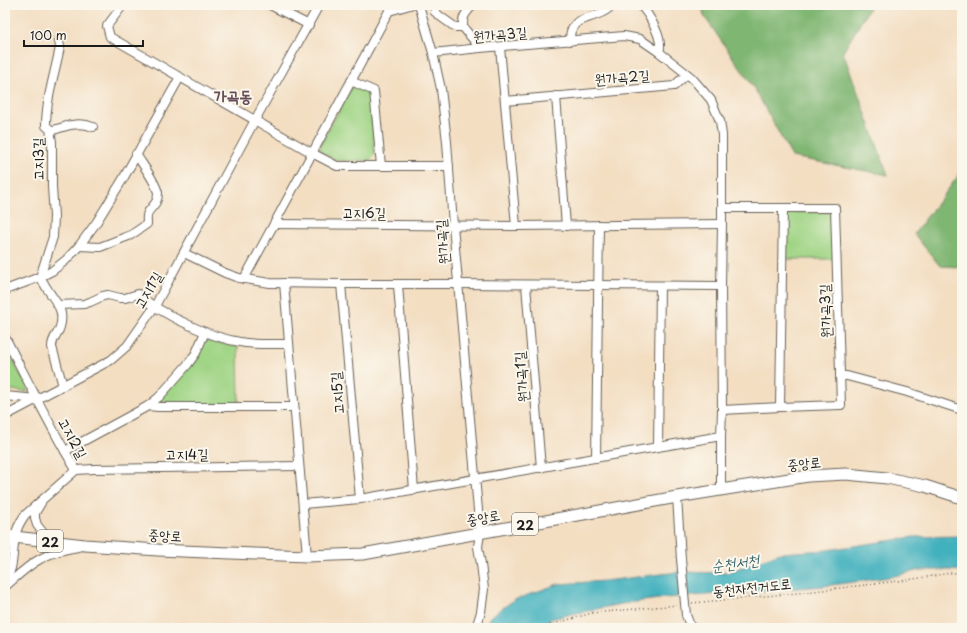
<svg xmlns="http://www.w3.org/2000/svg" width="967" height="633" viewBox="0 0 967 633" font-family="'Playpen Sans','Poor Story',sans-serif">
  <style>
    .green { fill: #9fd484; stroke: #5e7850 }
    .forest { fill: #7fb672; stroke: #4e6947 }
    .water { fill: #43b1be; stroke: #30666d }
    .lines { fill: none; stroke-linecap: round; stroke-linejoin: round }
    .minor-casing { stroke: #676056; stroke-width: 10 }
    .major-casing { stroke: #676056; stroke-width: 13 }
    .path { stroke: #676056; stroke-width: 1.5; stroke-dasharray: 1 3; stroke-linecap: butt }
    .minor { stroke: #fff; stroke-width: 8 }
    .major { stroke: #fff; stroke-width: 11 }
    .minor-bridge-casing { stroke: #676056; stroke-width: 10; stroke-linecap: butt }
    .minor-bridge { stroke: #fff; stroke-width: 8 }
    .labels { text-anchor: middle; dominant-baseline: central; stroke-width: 4; stroke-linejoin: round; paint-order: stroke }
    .shield { fill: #fbf7ec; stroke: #5f5e5a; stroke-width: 1 }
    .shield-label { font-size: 13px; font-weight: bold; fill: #1c1c1c }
    .street-label { font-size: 14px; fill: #1c1c1c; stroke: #fbf7ec }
    .water-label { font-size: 15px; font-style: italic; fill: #2e5f65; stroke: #fbf7ec }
    .quarter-label { font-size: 16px; font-weight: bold; fill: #664d58; stroke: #fbf7ec }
  </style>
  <rect width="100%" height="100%" fill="#fbf7ec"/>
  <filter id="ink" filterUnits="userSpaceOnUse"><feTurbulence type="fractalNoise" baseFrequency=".025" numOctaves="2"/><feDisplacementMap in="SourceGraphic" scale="8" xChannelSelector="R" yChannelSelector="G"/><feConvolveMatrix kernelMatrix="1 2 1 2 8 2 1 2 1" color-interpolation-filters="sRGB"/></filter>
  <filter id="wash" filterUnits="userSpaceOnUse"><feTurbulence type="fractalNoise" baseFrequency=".012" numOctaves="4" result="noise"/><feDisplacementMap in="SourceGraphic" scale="16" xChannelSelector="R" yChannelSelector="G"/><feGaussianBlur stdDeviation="0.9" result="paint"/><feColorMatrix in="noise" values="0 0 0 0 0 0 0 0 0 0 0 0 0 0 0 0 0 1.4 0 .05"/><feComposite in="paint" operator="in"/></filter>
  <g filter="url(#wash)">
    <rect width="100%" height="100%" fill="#f3dec2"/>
    <g class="green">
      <path d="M353 85 367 91 370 95 375 155 370 160 338 161 321 152 320 145Z"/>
      <path d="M790 212H828L833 218 834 259H786L785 217Z"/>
      <path d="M204 340 238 347 239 404 167 405 163 403 161 397Z"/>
      <path d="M5 345 27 387V392L5 389Z"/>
    </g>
    <g class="forest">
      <path d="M702 5H871L843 52 888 175 792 157 754 88 704 16Z"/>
      <path d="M962 171V267L940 266 914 234Z"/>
    </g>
    <path class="water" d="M962 536V571L950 570H920L890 577 824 586 666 598 621 604 567 615 551 619 541 628H484L490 617 514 600 558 584 605 581 678 572 726 573 780 553 827 550 913 537Z"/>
  </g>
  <g filter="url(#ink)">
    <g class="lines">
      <g class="minor-casing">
        <g id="minor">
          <path d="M123 5 107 26 110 37 312 153 337 166H449"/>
          <path d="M270 5 309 25"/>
          <path d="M419 5 433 53 441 89 447 142 453 225 480 533 478 547 481 564 484 589 481 612 476 628"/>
          <path d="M640 5C649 14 664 39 659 52"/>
          <path d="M435 12 441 17 455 27H463"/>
          <path d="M463 27 480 48"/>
          <path d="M463 27C462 16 466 13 473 5"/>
          <path d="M59 41 60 47C55 73 46 99 46 126L50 129 52 142V187L54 216 53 237 40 277C43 281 45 286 48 290 56 303 65 310 60 327 58 335 52 337 52 347L63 386"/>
          <path d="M570 41C570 37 570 32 572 29 576 19 587 19 596 15 602 13 608 10 612 5"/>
          <path d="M500 47 516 226"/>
          <path d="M433 53 480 48 624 36 640 39 659 52 692 78 711 100 720 121 722 135V224L721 286 722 410 721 436V490"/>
          <path d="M351 81 374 91 381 166"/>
          <path d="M556 96 566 226"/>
          <path d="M505 101 674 86 687 74"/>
          <path d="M51 131C65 126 79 121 93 127"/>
          <path d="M722 208H835L841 405 780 407 722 410"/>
          <path d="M274 224 516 226 722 224"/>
          <path d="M79 246 100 247 131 235 147 224C146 209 149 213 156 202 157 200 158 195 158 193 156 182 142 164 136 154"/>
          <path d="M184 253 225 273 239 278 270 283 341 284H458L721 286"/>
          <path d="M244 279 274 224 389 11 410 5"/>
          <path d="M284 283 307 556"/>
          <path d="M341 284 360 499"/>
          <path d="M398 285 414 490"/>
          <path d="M526 285 541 468"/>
          <path d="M5 290 40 277 52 271 66 260 79 246 96 223 123 179 180 77"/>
          <path d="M58 305 84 304 90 302 103 296 108 295 120 298H125L138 294C143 298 149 303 155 307 178 321 213 338 240 342 256 345 273 344 289 344"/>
          <path d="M5 337C28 381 50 427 76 470"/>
          <path d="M840 376H847L907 392 962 410"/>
          <path d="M5 396 37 399"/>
          <path d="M148 406 158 407H294"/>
          <path d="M780 407 783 208"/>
          <path d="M5 416 111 360 127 346 155 306 255 120 319 5"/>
          <path d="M658 447 660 286"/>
          <path d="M65 451 148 406 159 397 188 364 196 353 205 332"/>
          <path d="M596 458 599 225"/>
          <path d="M76 470 94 469 299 466"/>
          <path d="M677 497 681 559"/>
          <path d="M41 503 35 513V518L37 525 45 535 55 538"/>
          <path d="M303 504 360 499 721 436"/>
          <path d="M5 582C14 569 12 554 15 538 16 529 20 522 25 515L76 470"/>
          <path d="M6 586C16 577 27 566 40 559 52 552 65 549 78 547"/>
          <path d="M686 615 691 628"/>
        </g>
      </g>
      <g class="major-casing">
        <path id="major" d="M5 536 85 545 158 550 307 556 363 554 677 497 808 476 846 474 887 478 925 486 962 498"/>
      </g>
      <g class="path">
        <path d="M692 603 797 593 907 580 951 573H962"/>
        <path d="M547 628 550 625 592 613 678 605"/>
      </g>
      <use href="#minor" class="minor"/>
      <use href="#major" class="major"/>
      <g class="minor-bridge-casing">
        <path id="minor-bridge" d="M681 559 686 615"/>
      </g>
      <use href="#minor-bridge" class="minor-bridge"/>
    </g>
  </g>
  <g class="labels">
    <g class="shield">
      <rect x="512" y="513" width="26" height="22" rx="3"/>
      <rect x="37" y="530" width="26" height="22" rx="3"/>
    </g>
    <g class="shield-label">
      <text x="525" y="524">22</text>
      <text x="50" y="541">22</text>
    </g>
    <g class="street-label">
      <text transform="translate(500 34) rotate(-5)">원가곡3길</text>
      <text transform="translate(622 77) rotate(-5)">원가곡2길</text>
      <text transform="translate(38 159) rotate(-91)">고지3길</text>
      <text x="364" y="212">고지6길</text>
      <text transform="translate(442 242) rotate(-95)">원가곡길</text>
      <text transform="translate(148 290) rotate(-60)">고지1길</text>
      <text transform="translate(825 311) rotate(-92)">원가곡3길</text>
      <text transform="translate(521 377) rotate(-95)">원가곡1길</text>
      <text transform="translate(337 393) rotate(-95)">고지5길</text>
      <text transform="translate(73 438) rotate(61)">고지2길</text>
      <text transform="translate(187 454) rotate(-1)">고지4길</text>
      <text transform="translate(804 463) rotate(-6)">중앙로</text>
      <text transform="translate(483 517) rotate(-10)">중앙로</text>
      <text transform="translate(165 535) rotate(3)">중앙로</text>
      <text transform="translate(752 587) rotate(-6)">동천자전거도로</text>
    </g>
    <g class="water-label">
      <text transform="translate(735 562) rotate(-8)">순천서천</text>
    </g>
    <g class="quarter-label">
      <text x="233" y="95">가곡동</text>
    </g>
  </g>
  <rect width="967" height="633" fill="none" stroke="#fbf7ec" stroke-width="20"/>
  <path d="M24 40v6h119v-6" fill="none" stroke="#1c1c1c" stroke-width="2"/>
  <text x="30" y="40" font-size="12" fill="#1c1c1c" stroke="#fbf7ec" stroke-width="3" paint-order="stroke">100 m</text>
</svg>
